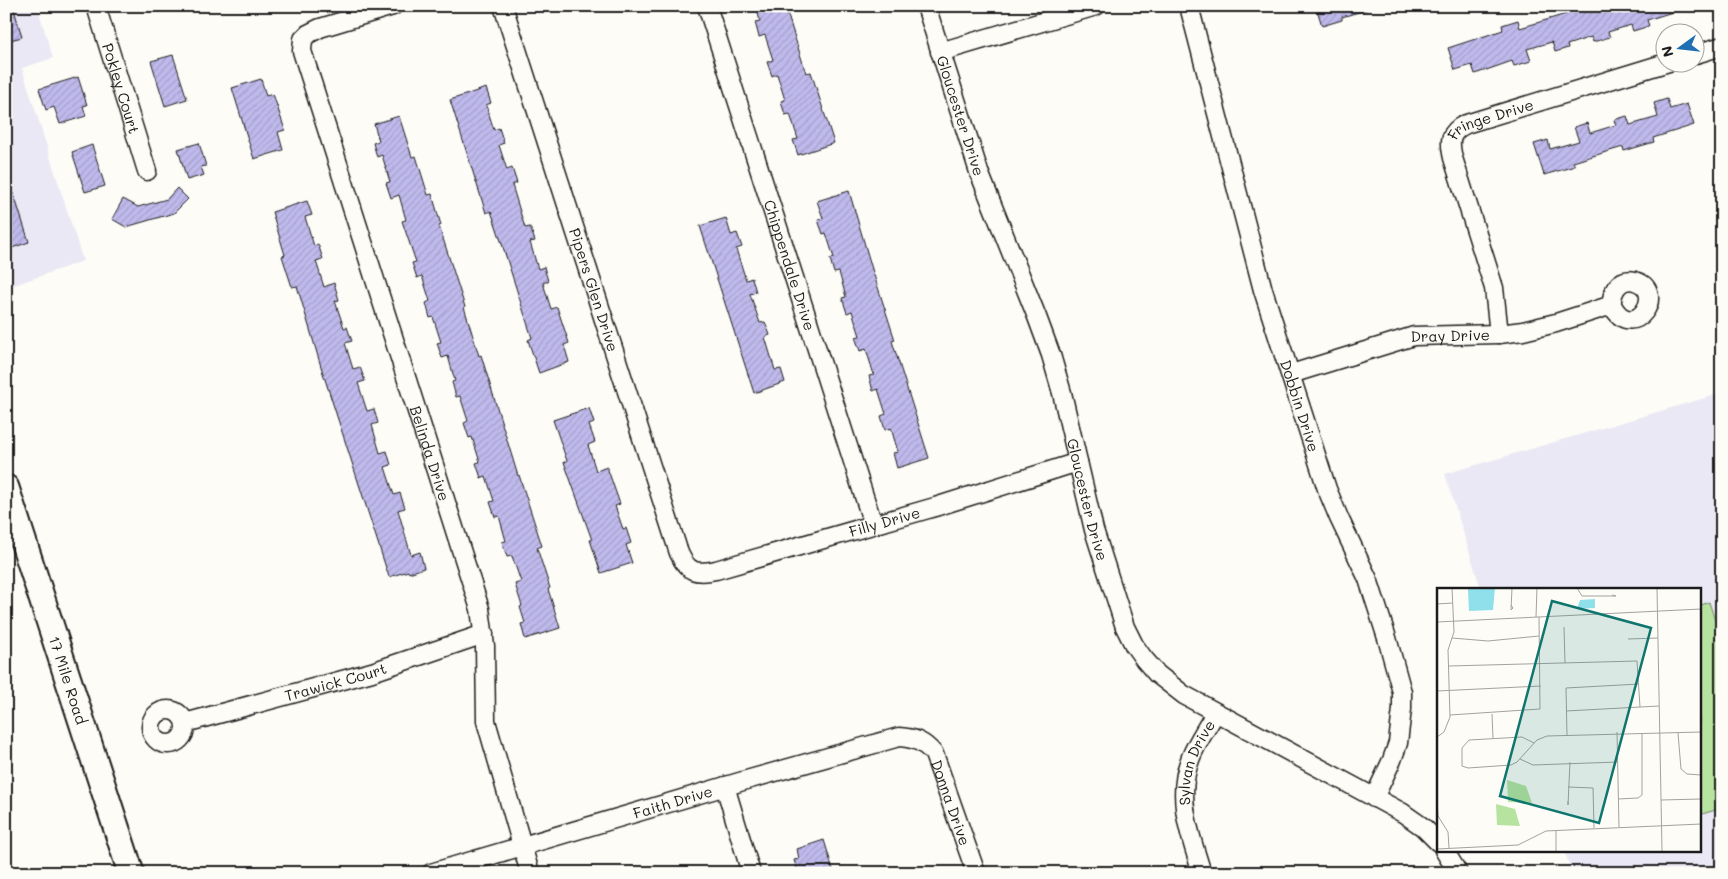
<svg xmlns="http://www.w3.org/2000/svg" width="1728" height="879" viewBox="0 0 1728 879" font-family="Mali,sans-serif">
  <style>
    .built { fill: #eae8f4 }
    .pitch { fill: #b7e3a1; stroke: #6a805e }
    .building { fill: url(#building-hatch); stroke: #1c1c1c }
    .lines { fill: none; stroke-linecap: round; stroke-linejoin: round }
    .minor-casing { stroke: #1c1c1c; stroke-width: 21 }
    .secondary-casing { stroke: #1c1c1c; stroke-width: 29 }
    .minor { stroke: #fdfcf7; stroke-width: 18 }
    .secondary { stroke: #fdfcf7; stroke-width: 25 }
    .labels { text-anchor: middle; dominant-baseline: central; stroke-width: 4.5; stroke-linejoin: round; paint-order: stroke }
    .street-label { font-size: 15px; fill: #1c1c1c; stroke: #fdfcf7 }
    .inset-road { fill: none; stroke: #a3a29f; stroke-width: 1 }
    .view { fill: #0f766e; fill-opacity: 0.15; stroke: #0f766e; stroke-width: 2.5 }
    .inset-edge { fill: none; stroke: #1c1c1c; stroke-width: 2.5 }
  </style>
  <defs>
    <pattern id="building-hatch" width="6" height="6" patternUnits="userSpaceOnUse" patternTransform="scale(1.25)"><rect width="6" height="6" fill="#bfbaec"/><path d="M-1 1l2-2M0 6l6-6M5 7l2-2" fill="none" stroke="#a49fca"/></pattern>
  </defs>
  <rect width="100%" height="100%" fill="#fdfcf7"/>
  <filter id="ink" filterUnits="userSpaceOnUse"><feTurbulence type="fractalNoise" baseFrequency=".02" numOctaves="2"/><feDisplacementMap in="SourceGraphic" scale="10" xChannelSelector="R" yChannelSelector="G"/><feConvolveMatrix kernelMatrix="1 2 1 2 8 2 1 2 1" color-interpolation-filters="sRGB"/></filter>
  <g filter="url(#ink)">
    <g class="built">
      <path d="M6 6H37L53 58 22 68 83 261 6 288Z"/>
      <path d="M1722 393V873H1572L1564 850H1699V589H1481L1445 474Z"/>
    </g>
    <path class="pitch" d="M1709 602 1722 642V808L1699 815V606Z"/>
    <g class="building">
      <path d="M6 6H13L22 37 6 41Z"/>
      <path d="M756 6H785L806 73 811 72 834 143 798 155 793 140 798 139 790 114 785 115 781 101 785 100 777 74 772 76 767 62 773 60 765 35 759 37 755 22 760 21Z"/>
      <path d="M1316 6H1368L1369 9 1342 17V20L1322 26Z"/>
      <path d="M1564 6H1682V9L1647 20 1649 26 1633 31 1631 25 1608 32 1610 37 1593 42 1591 37 1567 45 1568 48 1555 52 1552 42 1527 49 1531 61 1514 66 1512 61 1475 74 1472 65 1455 70 1448 48 1503 30 1502 25 1518 20 1520 28 1566 14Z"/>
      <path d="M173 55 187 99 165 106 151 61Z"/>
      <path d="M78 77 87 105 83 106 86 116 60 124 54 107 46 110 39 89Z"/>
      <path d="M261 79 266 96 273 94 285 130 278 132 283 150 254 159 232 88Z"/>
      <path d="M486 88 491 103 486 105 494 130 499 128 504 143 499 145 507 170 512 168 517 183 512 185 525 228 530 227 535 241 530 242 538 269 544 267 548 281 543 283 551 309 557 307 569 343 564 345 569 362 539 373 528 340 532 338 504 250 491 211 486 213 450 100Z"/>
      <path d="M1667 99 1670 109 1687 104 1694 125 1653 138 1654 142 1624 151 1623 147 1573 162 1575 166 1544 175 1534 144 1548 140 1550 149 1579 141 1574 127 1587 123 1590 133 1616 125 1614 120 1627 116 1630 125 1658 117 1654 103Z"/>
      <path d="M399 116 412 157 416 156 428 195 432 194 441 225 439 226 465 307H464L479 356 481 355 518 476 519 475 542 546 537 548 550 588 548 589 560 628 525 639 521 624 525 623 520 607 522 606 515 584 521 582 512 556 507 557 502 542 506 541 499 516 495 517 490 502 494 501 486 476 481 478 476 463 480 462 472 437 469 438 464 423 468 421 460 396 456 397 452 382 455 381 448 356 442 358 437 343 441 342 433 317 430 318 426 303 430 301 422 276 417 278 412 263 416 262 402 221 406 220 399 195 391 198 386 183 390 182 382 155 377 157 373 143 379 141 374 124Z"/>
      <path d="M199 143 206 166 201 167 204 175 187 180 178 149Z"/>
      <path d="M92 145 105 186 85 192 72 152Z"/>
      <path d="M6 179H9L29 242 6 250Z"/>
      <path d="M177 188 188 199 174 213 126 227 112 219 123 199 138 207 167 199Z"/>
      <path d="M849 191 872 269 895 340 892 341 929 458 897 468 893 453 898 452 891 428 885 430 881 416 886 414 878 389 873 391 869 376 874 375 866 349 860 351 855 337 860 336 852 311 847 313 842 298 846 297 839 272 834 273 830 259 834 258 826 233 823 234 818 220 823 218 817 201Z"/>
      <path d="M307 201 312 215 305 217 314 246 318 244 323 259 316 261 324 287 334 283 339 300 335 301 344 328 347 327 352 341 345 343 353 369 360 367 365 381 358 383 367 411 374 409 378 423 372 425 380 453 387 451 391 465 385 467 394 495 400 493 405 508 398 510 411 555 420 552 424 568 409 573 408 571 389 577 322 370 297 286 292 287 282 256 285 255 272 212Z"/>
      <path d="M726 218 731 235 737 233 742 247 736 249 746 280 752 278 756 292 750 294 760 323 765 322 770 335 765 337 775 370 781 369 785 382 754 393 700 226Z"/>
      <path d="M589 408 594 423 589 425 595 442 588 445 596 471 607 467 620 504 615 506 623 529 626 528 631 543 626 545 632 563 601 573 590 540H592L564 462 567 461 553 420Z"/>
      <path d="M824 840 834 873H798L794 860 799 859 797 849Z"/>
    </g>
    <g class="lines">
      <g class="minor-casing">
        <g id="minor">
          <path id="s1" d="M96 6 147 171"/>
          <path id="s2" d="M393 6 320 28 308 34 303 39 302 51 480 609 485 646 486 721 530 873"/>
          <path id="s3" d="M503 6 679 553C688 573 696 574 716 570L935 507 1078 462"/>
          <path id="s4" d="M707 6 873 524"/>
          <path id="s5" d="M926 6 979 172 1037 317 1051 355 1062 393 1094 530 1125 627 1134 645 1144 659 1157 674 1184 695 1403 813 1423 827 1438 842"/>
          <path id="s6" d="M1189 6 1263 290 1327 489 1339 518 1368 579 1387 638 1402 692V709L1398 743 1392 760 1374 798"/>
          <path d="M940 52 1096 6"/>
          <path d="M1696 54 1722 46"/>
          <path id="s7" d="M1499 334 1494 288 1453 158C1449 141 1449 132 1466 124L1669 62"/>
          <path id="s8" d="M1291 374 1414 336 1499 334 1523 331 1556 323 1612 305C1633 345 1669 291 1635 281 1619 277 1611 292 1612 305"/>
          <circle cx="168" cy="727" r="17"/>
          <path id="s9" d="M185 723 372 672 484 634"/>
          <path d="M725 786 751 873"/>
          <path d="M1444 850 1458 873"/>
          <path id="s10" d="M431 873 743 781 899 737C915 738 924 742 934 754L976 873"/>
          <path id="s11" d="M1202 873C1190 835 1175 796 1191 757 1197 742 1207 728 1215 713"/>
        </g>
      </g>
      <g class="secondary-casing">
        <g id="secondary">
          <path id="s12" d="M6 488 131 873"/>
        </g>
      </g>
      <use href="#minor" class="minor"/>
      <use href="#secondary" class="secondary"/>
    </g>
  </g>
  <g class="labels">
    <g class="street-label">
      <text stroke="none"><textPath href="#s1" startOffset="86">Pokley Court</textPath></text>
      <text stroke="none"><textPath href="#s5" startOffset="115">Gloucester Drive</textPath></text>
      <text stroke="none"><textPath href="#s7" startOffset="248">Fringe Drive</textPath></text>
      <text stroke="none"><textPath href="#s4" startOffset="272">Chippendale Drive</textPath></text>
      <text stroke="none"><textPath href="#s3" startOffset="298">Pipers Glen Drive</textPath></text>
      <text stroke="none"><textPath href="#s8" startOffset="165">Dray Drive</textPath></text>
      <text stroke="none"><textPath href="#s6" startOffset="415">Dobbin Drive</textPath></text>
      <text stroke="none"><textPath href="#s2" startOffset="531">Belinda Drive</textPath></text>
      <text stroke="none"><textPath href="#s5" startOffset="520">Gloucester Drive</textPath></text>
      <text stroke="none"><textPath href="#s3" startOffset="796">Filly Drive</textPath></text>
      <text stroke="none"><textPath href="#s12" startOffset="202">17 Mile Road</textPath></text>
      <text stroke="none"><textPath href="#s9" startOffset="156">Trawick Court</textPath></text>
      <text stroke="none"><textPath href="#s11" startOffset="115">Sylvan Drive</textPath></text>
      <text stroke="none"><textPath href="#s10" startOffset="252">Faith Drive</textPath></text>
      <text stroke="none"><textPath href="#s10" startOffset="579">Donna Drive</textPath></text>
    </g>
  </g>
  <g transform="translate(1437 588)">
    <rect width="264" height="264" fill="#fdfcf7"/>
    <path d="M70 192 89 198 95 215 71 214ZM59 216 78 221 83 238 60 237Z" fill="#b7e3a1"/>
    <path d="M58 0 56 22 32 23 31 1ZM158 11V20L140 21 143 12Z" fill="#90e0ec"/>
    <path class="inset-road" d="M140 0 145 8H179L175 7M220 0 225 263M0 16 15 15M74 17 76 20 74 22 75 0M99 29 100 0M0 34 264 21M127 39 128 75M15 50 51 53 102 48M191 51 221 50M12 78 200 73 203 119M0 103 104 98M129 123 222 118M55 126 56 150M13 127 103 121 102 29M180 144 182 239M241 145 244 181 250 186 264 187M130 148 129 100 202 96M0 149 7 144 13 129 11 62 17 44 15 0M97 155 85 149 32 152 25 160V178L31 180 74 177 80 174 100 152 110 148 264 144M83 171 96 177 181 174M131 199 156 200 157 240M0 210 1 228 11 244 12 260M181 211 201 210 205 207V145M224 212 264 211M131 213V217L133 174M119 242V263M0 261 81 257 109 243 264 236"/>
    <path class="view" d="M115 13 214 40 162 235 63 208Z"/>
    <rect width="264" height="264" class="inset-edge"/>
  </g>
  <rect width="1728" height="879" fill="none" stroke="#fdfcf7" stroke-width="25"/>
  <rect x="12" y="12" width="1703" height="854" fill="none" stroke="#1c1c1c" stroke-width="2" filter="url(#ink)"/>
  <g transform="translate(1680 48) rotate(255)"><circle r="24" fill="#fdfcf7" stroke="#a3a29f"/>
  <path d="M0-4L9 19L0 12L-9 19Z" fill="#1f6fb2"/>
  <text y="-8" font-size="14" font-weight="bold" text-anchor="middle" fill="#1c1c1c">N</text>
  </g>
</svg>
